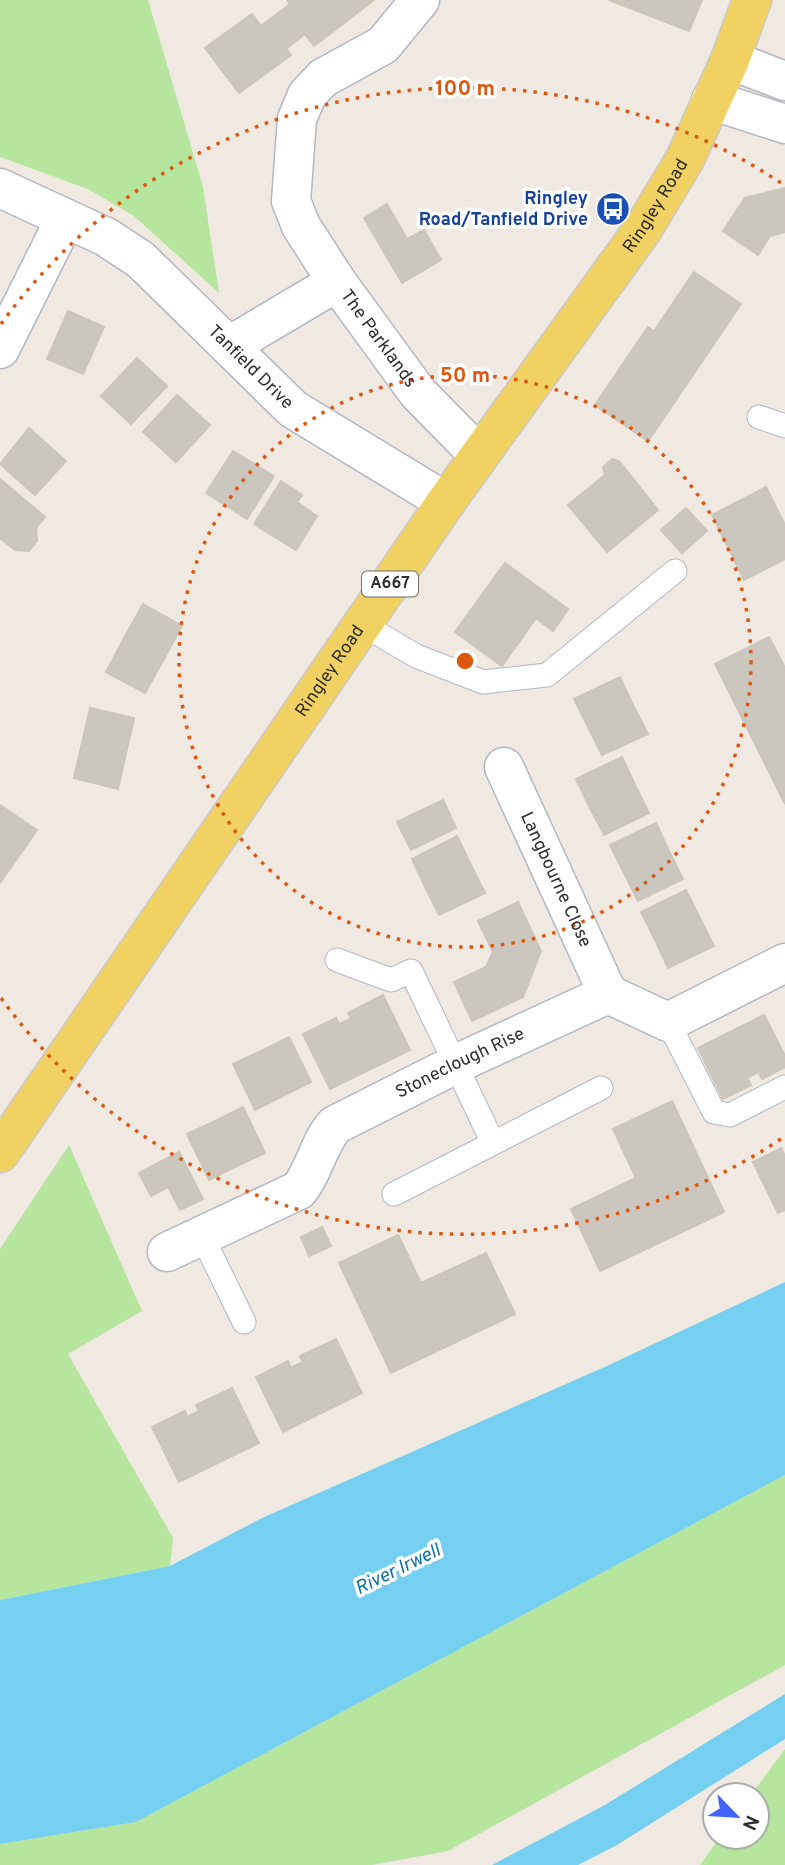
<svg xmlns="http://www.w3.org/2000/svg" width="785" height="1865" viewBox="0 0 785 1865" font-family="Overpass,sans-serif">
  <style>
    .green { fill: #b6e59e }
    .water { fill: #75cff0 }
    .building { fill: #cbc7bf; stroke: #cbc5ba; stroke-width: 2 }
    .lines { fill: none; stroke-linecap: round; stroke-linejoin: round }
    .service-casing { stroke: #b4b7c1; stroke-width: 25 }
    .minor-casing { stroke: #b4b7c1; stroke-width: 41 }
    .primary-casing { stroke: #c9c9c9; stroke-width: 41 }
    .service { stroke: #fff; stroke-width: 23 }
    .minor { stroke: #fff; stroke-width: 38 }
    .primary { stroke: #f2d163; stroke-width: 38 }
    .ring { fill: none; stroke: #df570e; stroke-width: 3.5; stroke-dasharray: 3.5 7 }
    .labels { text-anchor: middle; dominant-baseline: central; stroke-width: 7; stroke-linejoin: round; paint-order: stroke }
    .shield { fill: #fff; stroke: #6d6d6d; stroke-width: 2 }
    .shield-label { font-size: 16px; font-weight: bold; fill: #2e2e2e }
    .transit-label { font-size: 18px; font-weight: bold; fill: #164399; stroke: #fff; text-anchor: end }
    .street-label { font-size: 18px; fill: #2e2e2e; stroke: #fff }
    .water-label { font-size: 19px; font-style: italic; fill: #0d6fa3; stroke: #fff }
    .centre { fill: #df570e; stroke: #fff; stroke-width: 3.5 }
    .ring-label { font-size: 21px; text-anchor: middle; font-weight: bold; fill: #df570e; stroke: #fff; stroke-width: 7; stroke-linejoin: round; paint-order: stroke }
  </style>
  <rect width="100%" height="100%" fill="#efe9e1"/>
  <g class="green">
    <path d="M0 0H148L203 187 219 293 134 216 88 189 0 157Z"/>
    <path d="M69 1145 142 1311 68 1354 173 1538 170 1566 0 1600V1249Z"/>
    <path d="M785 1475V1665L448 1851 372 1865H0V1844L136 1822Z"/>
    <path d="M785 1749V1865H700L720 1837H757V1795H751Z"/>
  </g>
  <g class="water">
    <path d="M785 1282V1475L136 1822 0 1844V1600L170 1566 262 1518 607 1366Z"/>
    <path d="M785 1694V1739L617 1845 578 1865H492L605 1805Z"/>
  </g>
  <g class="building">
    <path d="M287 0H374L314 46 305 34 286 49 291 55 239 93 205 48 252 14 261 26 290 4Z"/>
    <path d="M609 0H702L689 31Z"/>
    <path d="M785 188V232L770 236 758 255 723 231 745 198Z"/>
    <path d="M387 204 407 239 424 230 441 260 402 283 364 218Z"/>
    <path d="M694 272 741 304 701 363 654 331Z"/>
    <path d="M68 311 104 327 83 374 47 359Z"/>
    <path d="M648 327 701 363 648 441 595 405Z"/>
    <path d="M137 358 167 386 131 424 101 396Z"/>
    <path d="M177 395 210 425 176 462 143 432Z"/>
    <path d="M29 428 66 461 35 495 0 464Z"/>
    <path d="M233 451 274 476 247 519 206 493Z"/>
    <path d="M612 459 619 461 658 510 607 552 568 505 605 475 603 467Z"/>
    <path d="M0 479 45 517 36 528 37 541 29 551 15 550 0 538Z"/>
    <path d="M281 481 302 495 297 502 317 516 296 550 254 524Z"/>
    <path d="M766 487 785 525V559L744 580 712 515Z"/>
    <path d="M686 508 707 531 682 553 661 530Z"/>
    <path d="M505 563 568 609 553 631 536 618 502 666 455 632Z"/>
    <path d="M143 604 182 626 164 659 124 638Z"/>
    <path d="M769 637 785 668V804L715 664Z"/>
    <path d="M124 638 164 659 145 693 106 672Z"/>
    <path d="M620 677 633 705 588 727 574 699Z"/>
    <path d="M633 705 648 734 602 755 588 727Z"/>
    <path d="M90 708 134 718 126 753 82 743Z"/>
    <path d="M82 743 126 753 118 789 74 778Z"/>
    <path d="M622 757 635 785 590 808 576 779Z"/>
    <path d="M635 785 649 813 604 835 590 808Z"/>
    <path d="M443 800 456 828 411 850 397 822Z"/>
    <path d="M0 805 37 830 0 883Z"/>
    <path d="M656 823 669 851 624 873 610 845Z"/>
    <path d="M457 836 471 865 425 887 412 859Z"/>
    <path d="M669 851 683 879 638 901 624 873Z"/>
    <path d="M471 865 485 893 439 915 425 887Z"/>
    <path d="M686 890 700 918 655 940 641 912Z"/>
    <path d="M518 902 541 951 523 997 472 1021 454 982 486 967 493 952 478 921Z"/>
    <path d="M700 918 714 946 668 968 655 940Z"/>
    <path d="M383 995 410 1050 330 1089 303 1034 336 1018 339 1024 351 1019 348 1013Z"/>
    <path d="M764 1015 785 1056V1067L762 1079 758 1072 747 1078 751 1085 723 1099 698 1048Z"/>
    <path d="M289 1037 311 1082 283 1096 261 1051Z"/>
    <path d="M261 1051 283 1096 255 1110 233 1064Z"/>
    <path d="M672 1101 724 1212 600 1271 571 1209 636 1178 613 1129Z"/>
    <path d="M243 1107 265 1153 237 1166 215 1121Z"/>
    <path d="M215 1121 237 1166 209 1180 187 1134Z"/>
    <path d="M781 1148 785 1156V1210L778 1213 753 1162Z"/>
    <path d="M179 1152 203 1199 180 1210 168 1187 151 1196 139 1173Z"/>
    <path d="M322 1227 331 1246 309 1256 301 1237Z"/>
    <path d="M398 1235 421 1283 486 1253 515 1314 391 1373 339 1263Z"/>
    <path d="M336 1339 362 1393 283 1432 256 1377 288 1361 291 1368 303 1362 300 1356Z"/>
    <path d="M232 1388 259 1443 179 1482 152 1427 185 1411 187 1417 199 1411 196 1405Z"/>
  </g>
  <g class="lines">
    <g class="service-casing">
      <g id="service">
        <path d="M759 417 785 426"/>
        <path d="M362 624 416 656 483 682 547 675 675 571"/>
        <path d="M337 960 391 980 411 971 493 1143"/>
        <path d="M668 1022 714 1112 730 1115 785 1087"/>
        <path d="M394 1194 601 1088"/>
        <path d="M202 1236 244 1322"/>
      </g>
    </g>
    <g class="minor-casing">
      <g id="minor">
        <path id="s1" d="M420 0 383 45 323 78 307 95 297 119 291 201 301 226 337 282 418 393 479 455"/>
        <path d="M730 60 785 81"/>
        <path d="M711 100 785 124"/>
        <path id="s2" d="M0 188 106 237 141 260 293 409 446 502"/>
        <path d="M229 346 337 282"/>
        <path d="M0 349 64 221"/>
        <path id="s3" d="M504 767 608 994"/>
        <path id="s4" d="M167 1252 299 1190C315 1170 318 1144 335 1125L456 1064 608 994 668 1022 785 963"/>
      </g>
    </g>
    <g class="primary-casing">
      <g id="primary">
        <path id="s5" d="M0 1153 446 502 643 229 685 159 730 60 752 0"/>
      </g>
    </g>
    <use href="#service" class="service"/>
    <use href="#minor" class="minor"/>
    <use href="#primary" class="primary"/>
  </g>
  <g class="ring">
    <circle cx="465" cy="661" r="286"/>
    <path d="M781 1139A573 573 0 0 1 1 998M1 324A573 573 0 0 1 781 183"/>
  </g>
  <defs>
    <g id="bus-disc" transform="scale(1.75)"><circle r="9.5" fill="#1a4fb4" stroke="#fff"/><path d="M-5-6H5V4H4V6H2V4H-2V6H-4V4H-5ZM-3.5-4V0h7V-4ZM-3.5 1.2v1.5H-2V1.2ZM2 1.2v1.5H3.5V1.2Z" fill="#fff"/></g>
  </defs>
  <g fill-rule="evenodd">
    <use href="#bus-disc" x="613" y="209"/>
  </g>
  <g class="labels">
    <rect class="shield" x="362" y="571.5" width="56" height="25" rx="5"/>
    <g class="shield-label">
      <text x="390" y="584">A667</text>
    </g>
    <g class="transit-label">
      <text x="588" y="199">Ringley<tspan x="588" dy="21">Road/Tanfield Drive</tspan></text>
    </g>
    <g class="street-label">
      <text stroke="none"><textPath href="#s5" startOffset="1152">Ringley Road</textPath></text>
      <text stroke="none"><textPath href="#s1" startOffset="422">The Parklands</textPath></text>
      <text stroke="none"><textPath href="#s2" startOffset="312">Tanfield Drive</textPath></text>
      <text stroke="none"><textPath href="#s5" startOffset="584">Ringley Road</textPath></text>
      <text stroke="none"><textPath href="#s3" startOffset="124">Langbourne Close</textPath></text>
      <text stroke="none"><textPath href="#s4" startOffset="360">Stoneclough Rise</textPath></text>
    </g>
    <g class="water-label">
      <text transform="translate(398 1570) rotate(-26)">River Irwell</text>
    </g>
  </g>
  <circle cx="465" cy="661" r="10" class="centre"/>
  <g class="ring-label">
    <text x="465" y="95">100 m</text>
    <text x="465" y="382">50 m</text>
  </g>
  <g transform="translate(736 1816) rotate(115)"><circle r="33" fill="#ffffff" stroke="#ababab" stroke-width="2"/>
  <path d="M0-5L12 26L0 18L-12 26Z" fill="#4264fb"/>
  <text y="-10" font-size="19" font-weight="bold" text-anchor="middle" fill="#2e2e2e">N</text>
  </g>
</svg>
